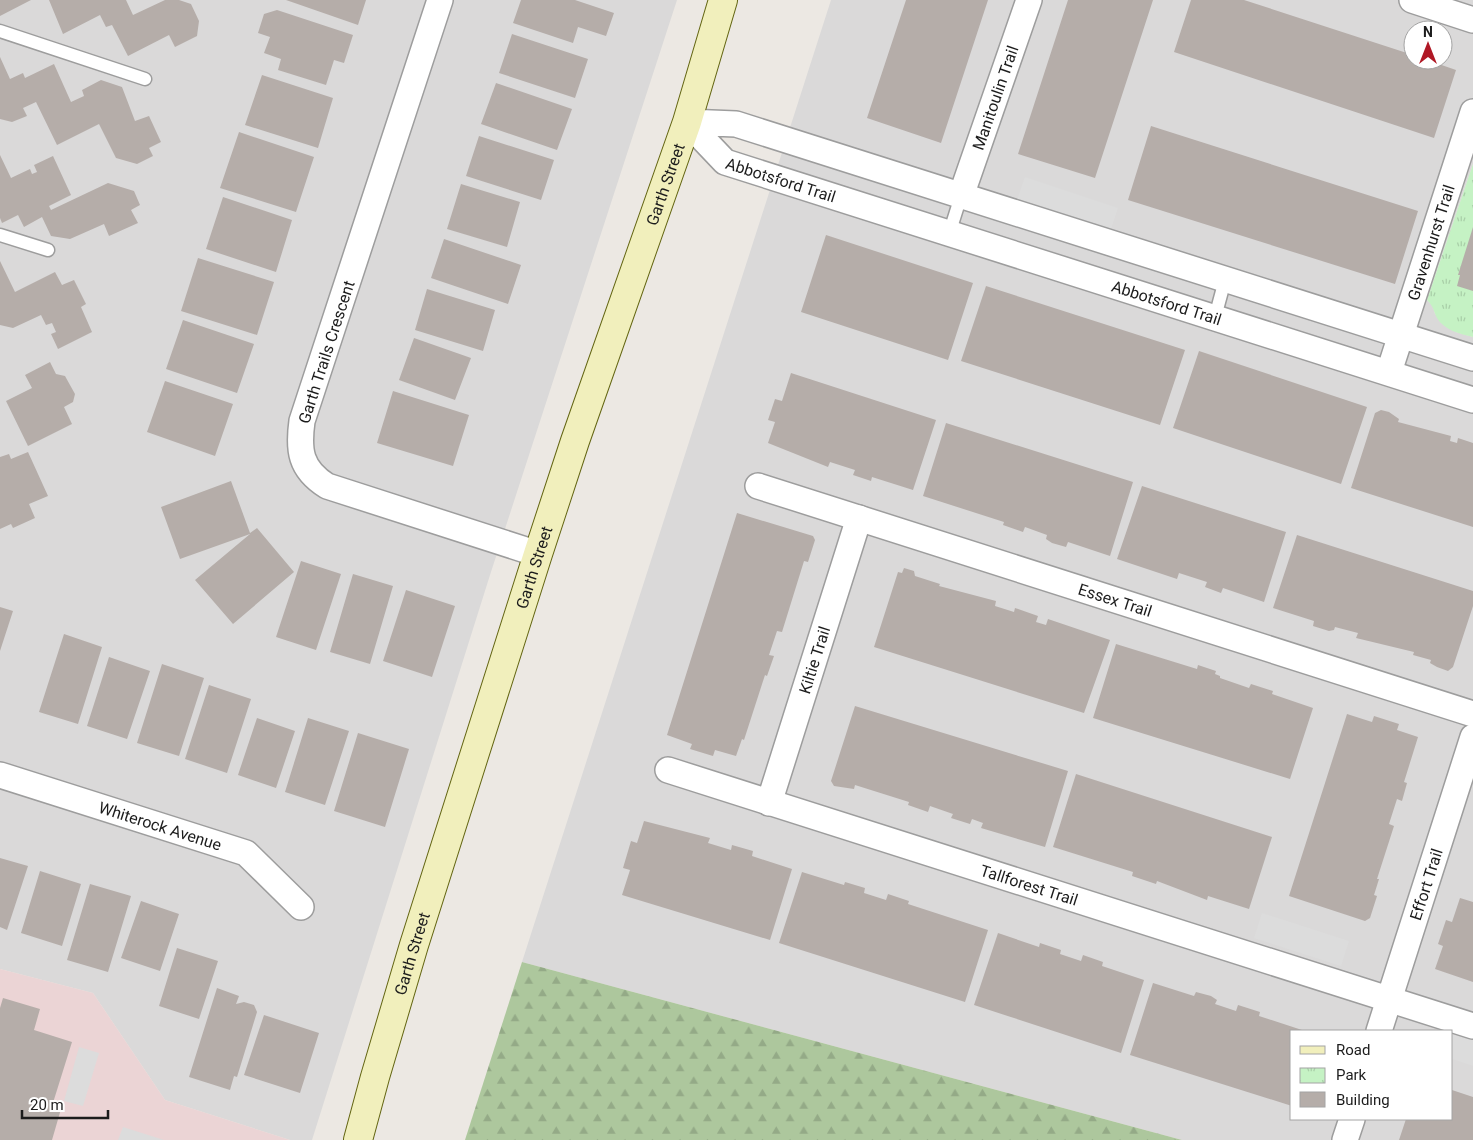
<svg xmlns="http://www.w3.org/2000/svg" width="1473" height="1140" font-family="Roboto,sans-serif">
  <style>
    .residential { fill: #dad9d9; fill-rule: evenodd }
    .commercial { fill: #ebd4d5 }
    .forest { fill: url(#forest-firs) }
    .park { fill: url(#park-tufts) }
    .parking { fill: #dcdcdc }
    .building { fill: #b5ada9 }
    .lines { fill: none; stroke-linecap: round; stroke-linejoin: round }
    .lane-casing { stroke: #9d9d9d; stroke-width: 15 }
    .street-casing { stroke: #9d9d9d; stroke-width: 28 }
    .secondary-casing { stroke: #636512; stroke-width: 30 }
    .lane { stroke: #fff; stroke-width: 12 }
    .street { stroke: #fff; stroke-width: 25 }
    .secondary { stroke: #f1efbc; stroke-width: 28 }
    .labels { text-anchor: middle; stroke-width: 4; stroke-linejoin: round; paint-order: stroke }
    .street-label { font-size: 16px; fill: #1c1c1c; stroke: #fff }
  </style>
  <defs>
    <pattern id="forest-firs" width="22" height="20" patternUnits="userSpaceOnUse" patternTransform="scale(1.25)"><rect width="22" height="20" fill="#adc79d"/><path d="M5 1l3.5 6h-7zM16 11l3.5 6h-7z" fill="#94aa87"/></pattern>
    <pattern id="park-tufts" width="24" height="20" patternUnits="userSpaceOnUse" patternTransform="scale(1.25)"><rect width="24" height="20" fill="#c5f2c4"/><path d="M3 7l-1-3M5 7V3M7 7l1-3M15 17l-1-3M17 17v-4M19 17l1-3" fill="none" stroke="#a9cfa8"/></pattern>
  </defs>
  <rect width="100%" height="100%" fill="#ece8e3"/>
  <!-- residential -->
  <path class="residential" d="M 0,0 L 677,0 L 490,575 L 312,1140 L 290,1140 L 165,1100 L 93,993 L 0,969 Z
    M 831,0 L 1473,0 L 1473,164 L 1427,300 L 1433,306 L 1435,314 L 1456,332 L 1473,337 L 1473,1140 L 1182,1140 L 522,962 ZM 1413,30 L 1443,30 L 1443,60 L 1413,60 ZM 1292,1031 L 1452,1031 L 1452,1119 L 1292,1119 Z"/>
  <!-- commercial -->
  <path class="commercial" d="M 0,969 L 93,993 L 165,1100 L 290,1140 L 0,1140 Z"/>
  <!-- forest -->
  <path class="forest" d="M 522,962 L 1182,1140 L 465,1140 Z"/>
  <!-- park -->
  <path class="park" d="M 1473,164 L 1473,337 C 1460,334 1444,330 1437,318 C 1433,310 1434,307 1427,300 Z"/>
  <!-- parking -->
  <path class="parking" d="M 1025,177 L 1118,208 L 1110,232 L 1017,200 Z
    M 1262,913 L 1349,941 L 1341,966 L 1254,938 Z
    M 1452,1032 L 1473,1039 L 1473,1066 L 1452,1059 Z
    M 79,1047 L 99,1053 L 83,1106 L 64,1101 Z
    M 123,1127 L 164,1140 L 118,1140 Z"/>
  <!-- building -->
  <path class="building" d="M 0,0 L 31,0 L 0,16 Z
    M 49,0 L 126,0 L 133,15 L 165,0 L 179,0 L 191,4 L 199,21 L 197,36 L 175,47 L 169,35 L 128,56 L 112,25 L 106,27 L 100,15 L 63,34 Z
    M 286,0 L 366,0 L 358,25 Z
    M 521,0 L 575,0 L 614,13 L 606,36 L 578,27 L 573,43 L 513,23 Z
    M 906,0 L 988,0 L 941,143 L 867,118 Z
    M 1068,0 L 1153,0 L 1095,178 L 1018,154 Z
    M 1191,0 L 1244,0 L 1413,55 L 1413,60 L 1427,60 L 1456,70 L 1434,138 L 1174,52 Z
    M 277,10 L 353,35 L 344,63 L 334,60 L 326,85 L 278,70 L 281,59 L 264,53 L 270,37 L 258,33 L 264,14 Z
    M 512,34 L 588,59 L 575,98 L 499,73 Z
    M 0,57 L 10,79 L 23,73 L 25,78 L 54,64 L 71,102 L 84,96 L 82,90 L 101,80 L 122,87 L 135,121 L 149,116 L 161,142 L 149,148 L 153,156 L 137,164 L 116,158 L 99,124 L 57,145 L 36,102 L 23,108 L 27,116 L 12,122 L 0,119 Z
    M 262,75 L 333,98 L 318,148 L 245,125 Z
    M 496,83 L 572,109 L 557,150 L 481,124 Z
    M 1151,126 L 1418,211 L 1395,284 L 1128,200 Z
    M 239,132 L 314,157 L 296,212 L 220,188 Z
    M 479,136 L 554,160 L 541,200 L 466,176 Z
    M 0,155 L 11,178 L 30,169 L 32,174 L 37,172 L 34,165 L 53,156 L 71,195 L 49,206 L 51,210 L 108,183 L 134,191 L 140,205 L 131,210 L 138,223 L 109,236 L 104,224 L 70,239 L 51,236 L 42,217 L 24,227 L 18,215 L 2,223 L 0,218 Z
    M 461,184 L 520,202 L 507,247 L 447,229 Z
    M 223,197 L 292,220 L 276,272 L 206,249 Z
    M 1473,227 L 1473,291 L 1457,286 L 1460,275 L 1458,275 Z
    M 826,235 L 973,283 L 948,360 L 801,312 Z
    M 444,239 L 521,265 L 508,304 L 431,278 Z
    M 198,258 L 274,282 L 257,335 L 181,311 Z
    M 0,261 L 15,292 L 55,272 L 62,285 L 74,280 L 86,304 L 81,307 L 92,332 L 58,349 L 51,334 L 56,332 L 52,323 L 46,325 L 41,315 L 13,328 L 0,325 Z
    M 986,286 L 1185,350 L 1160,425 L 961,361 Z
    M 427,289 L 495,310 L 483,351 L 415,330 Z
    M 183,320 L 254,344 L 237,393 L 166,369 Z
    M 414,338 L 471,358 L 455,400 L 399,380 Z
    M 1199,351 L 1367,407 L 1341,484 L 1173,428 Z
    M 50,362 L 56,374 L 65,376 L 75,394 L 73,402 L 64,407 L 72,424 L 28,446 L 6,401 L 32,388 L 25,375 Z
    M 791,373 L 936,420 L 913,490 L 872,477 L 871,481 L 853,475 L 855,470 L 830,462 L 828,467 L 768,443 L 775,422 L 768,420 L 775,399 L 782,401 Z
    M 165,381 L 233,404 L 215,456 L 147,432 Z
    M 393,391 L 469,415 L 453,466 L 377,443 Z
    M 1381,410 L 1389,412 L 1399,419 L 1398,422 L 1451,436 L 1450,441 L 1457,443 L 1458,438 L 1473,443 L 1473,527 L 1351,488 L 1375,413 Z
    M 946,423 L 1133,482 L 1110,556 L 1068,542 L 1066,547 L 1052,543 L 1046,539 L 1047,535 L 1025,527 L 1023,532 L 1003,525 L 1004,522 L 923,496 Z
    M 28,452 L 48,496 L 29,504 L 35,518 L 13,528 L 11,524 L 0,529 L 0,457 L 9,454 L 11,459 Z
    M 231,481 L 250,533 L 257,528 L 294,572 L 233,624 L 195,580 L 250,534 L 180,559 L 161,507 Z
    M 1142,486 L 1286,532 L 1264,602 L 1223,588 L 1221,593 L 1205,587 L 1207,582 L 1179,573 L 1177,579 L 1117,559 Z
    M 737,513 L 813,536 L 815,540 L 808,562 L 804,561 L 782,632 L 777,631 L 769,655 L 774,656 L 767,676 L 765,675 L 744,740 L 742,739 L 736,756 L 715,750 L 713,756 L 690,749 L 692,744 L 667,735 Z
    M 1297,535 L 1473,591 L 1473,606 L 1453,667 L 1448,671 L 1437,667 L 1430,663 L 1431,660 L 1413,655 L 1414,652 L 1356,638 L 1358,633 L 1335,627 L 1334,630 L 1329,631 L 1313,626 L 1314,621 L 1273,608 Z
    M 301,561 L 341,574 L 316,650 L 276,637 Z
    M 904,568 L 914,571 L 915,576 L 940,584 L 939,586 L 996,601 L 995,606 L 1014,612 L 1015,608 L 1038,616 L 1036,622 L 1046,625 L 1048,619 L 1110,640 L 1084,713 L 874,647 L 898,572 L 902,573 Z
    M 353,574 L 393,586 L 370,664 L 330,652 Z
    M 406,590 L 455,606 L 432,677 L 383,661 Z
    M 0,607 L 13,611 L 0,651 Z
    M 64,634 L 102,647 L 78,724 L 39,712 Z
    M 1116,644 L 1197,669 L 1198,665 L 1216,671 L 1215,674 L 1220,676 L 1220,678 L 1249,688 L 1251,684 L 1273,691 L 1272,694 L 1313,708 L 1290,779 L 1093,718 Z
    M 109,657 L 150,671 L 127,739 L 87,726 Z
    M 162,664 L 204,678 L 179,756 L 137,743 Z
    M 209,685 L 251,699 L 227,773 L 185,759 Z
    M 855,706 L 1068,771 L 1045,847 L 981,828 L 983,823 L 972,819 L 970,824 L 951,818 L 953,814 L 930,806 L 928,812 L 908,805 L 909,802 L 855,785 L 854,789 L 834,786 L 831,781 Z
    M 1347,714 L 1372,722 L 1374,716 L 1399,724 L 1397,730 L 1418,737 L 1404,782 L 1407,783 L 1402,801 L 1397,799 L 1389,824 L 1394,826 L 1377,879 L 1379,879 L 1374,895 L 1377,896 L 1370,918 L 1365,921 L 1289,896 Z
    M 257,718 L 295,731 L 276,788 L 238,775 Z
    M 308,718 L 349,731 L 325,805 L 285,792 Z
    M 358,733 L 409,749 L 385,827 L 334,811 Z
    M 1076,774 L 1272,837 L 1249,909 L 1208,896 L 1207,900 L 1157,881 L 1156,884 L 1132,876 L 1133,872 L 1053,847 Z
    M 644,821 L 710,838 L 708,843 L 731,850 L 732,845 L 753,851 L 752,856 L 792,869 L 770,940 L 622,895 L 630,870 L 623,868 L 631,841 L 637,843 Z
    M 0,858 L 28,866 L 7,930 L 0,927 Z
    M 40,871 L 81,884 L 62,946 L 21,933 Z
    M 802,872 L 844,885 L 845,882 L 865,888 L 864,893 L 886,900 L 888,894 L 909,901 L 908,904 L 988,930 L 965,1002 L 779,943 Z
    M 90,884 L 131,896 L 108,972 L 67,960 Z
    M 1460,898 L 1473,902 L 1473,982 L 1435,969 L 1443,946 L 1438,944 L 1446,920 L 1452,922 Z
    M 141,901 L 179,914 L 160,971 L 121,958 Z
    M 998,933 L 1039,947 L 1040,943 L 1061,950 L 1060,954 L 1081,961 L 1083,955 L 1103,962 L 1102,966 L 1144,980 L 1121,1053 L 974,1005 Z
    M 177,948 L 218,961 L 199,1019 L 159,1006 Z
    M 1153,983 L 1194,996 L 1196,992 L 1211,996 L 1217,1000 L 1215,1004 L 1236,1011 L 1238,1005 L 1260,1012 L 1259,1016 L 1305,1031 L 1292,1031 L 1292,1106 L 1130,1055 Z
    M 217,988 L 239,996 L 236,1004 L 244,1002 L 254,1005 L 257,1012 L 237,1077 L 234,1076 L 230,1090 L 189,1077 Z
    M 3,998 L 40,1009 L 34,1030 L 72,1042 L 52,1106 L 61,1109 L 52,1140 L 0,1140 L 0,1008 Z
    M 264,1015 L 319,1033 L 300,1093 L 244,1075 Z
    M 1452,1090 L 1473,1097 L 1473,1140 L 1399,1140 L 1406,1119 L 1452,1119 Z"/>
  <g class="lines">
    <defs>
      <path id="lane" d="M 0,31 L 145,79
        M 949,234 L 961,196
        M 0,235 L 48,250
        M 1215,317 L 1225,280"/>
      <g id="street">
        <path d="M 440,0 L 302,421 C 298,450 300,469 327,486 L 538,554"/>
        <path d="M 1412,0 L 1473,20"/>
        <path id="s1" d="M 961,196 L 1029,0"/>
        <path id="s2" d="M 1473,358 L 736,124 L 687,122 L 725,162 L 1473,400"/>
        <path id="s3" d="M 1389,372 L 1473,112"/>
        <path id="s4" d="M 758,486 L 1473,714"/>
        <path id="s5" d="M 668,770 L 1473,1026"/>
        <path id="s6" d="M 0,775 L 246,853 L 301,907"/>
        <path id="s7" d="M 769,803 L 859,518"/>
        <path id="s8" d="M 1379,1031 L 1473,737"/>
        <path d="M 1345,1140 L 1352,1119"/>
      </g>
      <g id="secondary">
        <path id="s9" d="M 358,1140 L 375,1077 L 414,945 L 538,554 L 575,441 L 687,122 L 723,0"/>
      </g>
    </defs>
    <!-- lane casing -->
    <use href="#lane" class="lane-casing"/>
    <!-- street casing -->
    <use href="#street" class="street-casing"/>
    <!-- secondary casing -->
    <use href="#secondary" class="secondary-casing"/>
    <!-- lane -->
    <use href="#lane" class="lane"/>
    <!-- street -->
    <use href="#street" class="street"/>
    <!-- secondary -->
    <use href="#secondary" class="secondary"/>
  </g>
  <g class="labels">
    <!-- street labels -->
    <g class="street-label">
      <text dy="6" stroke="none"><textPath href="#s1" startOffset="104">Manitoulin Trail</textPath></text>
      <text dy="6" stroke="none"><textPath href="#s2" startOffset="936">Abbotsford Trail</textPath></text>
      <text dy="6" stroke="none"><textPath href="#s9" startOffset="1004">Garth Street</textPath></text>
      <text dy="6" stroke="none"><textPath href="#s3" startOffset="136">Gravenhurst Trail</textPath></text>
      <text dy="6" stroke="none"><textPath href="#s2" startOffset="1341">Abbotsford Trail</textPath></text>
      <text transform="translate(326 352) rotate(-72)" y="6">Garth Trails Crescent</text>
      <text dy="6" stroke="none"><textPath href="#s9" startOffset="599">Garth Street</textPath></text>
      <text dy="6" stroke="none"><textPath href="#s4" startOffset="375">Essex Trail</textPath></text>
      <text dy="6" stroke="none"><textPath href="#s7" startOffset="150">Kiltie Trail</textPath></text>
      <text dy="6" stroke="none"><textPath href="#s6" startOffset="168">Whiterock Avenue</textPath></text>
      <text dy="6" stroke="none"><textPath href="#s8" startOffset="154">Effort Trail</textPath></text>
      <text dy="6" stroke="none"><textPath href="#s5" startOffset="379">Tallforest Trail</textPath></text>
      <text dy="6" stroke="none"><textPath href="#s9" startOffset="194">Garth Street</textPath></text>
    </g>
  </g>
  <!-- legend -->
  <rect x="1290" y="1030" width="162" height="90" fill="#ffffff" stroke="#a4a4a4"/>
  <rect x="1300" y="1046" width="25" height="8" fill="#f1efbc" stroke="#a4a4a4"/>
  <text x="1336" y="1055" font-size="15" fill="#1c1c1c">Road</text>
  <rect x="1300" y="1068" width="25" height="15" fill="url(#park-tufts)" stroke="#a4a4a4"/>
  <text x="1336" y="1080" font-size="15" fill="#1c1c1c">Park</text>
  <rect x="1300" y="1092" width="25" height="15" fill="#b5ada9" stroke="#a4a4a4"/>
  <text x="1336" y="1105" font-size="15" fill="#1c1c1c">Building</text>
  <!-- north arrow -->
  <g transform="translate(1428 45)"><circle r="24" fill="#ffffff" stroke="#a4a4a4"/>
  <path d="M0-4L9 19L0 12L-9 19Z" fill="#b01825"/>
  <text y="-8" font-size="14" font-weight="bold" text-anchor="middle" fill="#1c1c1c">N</text>
  </g>
  <!-- scale -->
  <path d="M22 1110v8h86v-8" fill="none" stroke="#1c1c1c" stroke-width="2.5"/>
  <text x="30" y="1110" font-size="15" fill="#1c1c1c" stroke="#ffffff" stroke-width="4" paint-order="stroke">20 m</text>
</svg>
